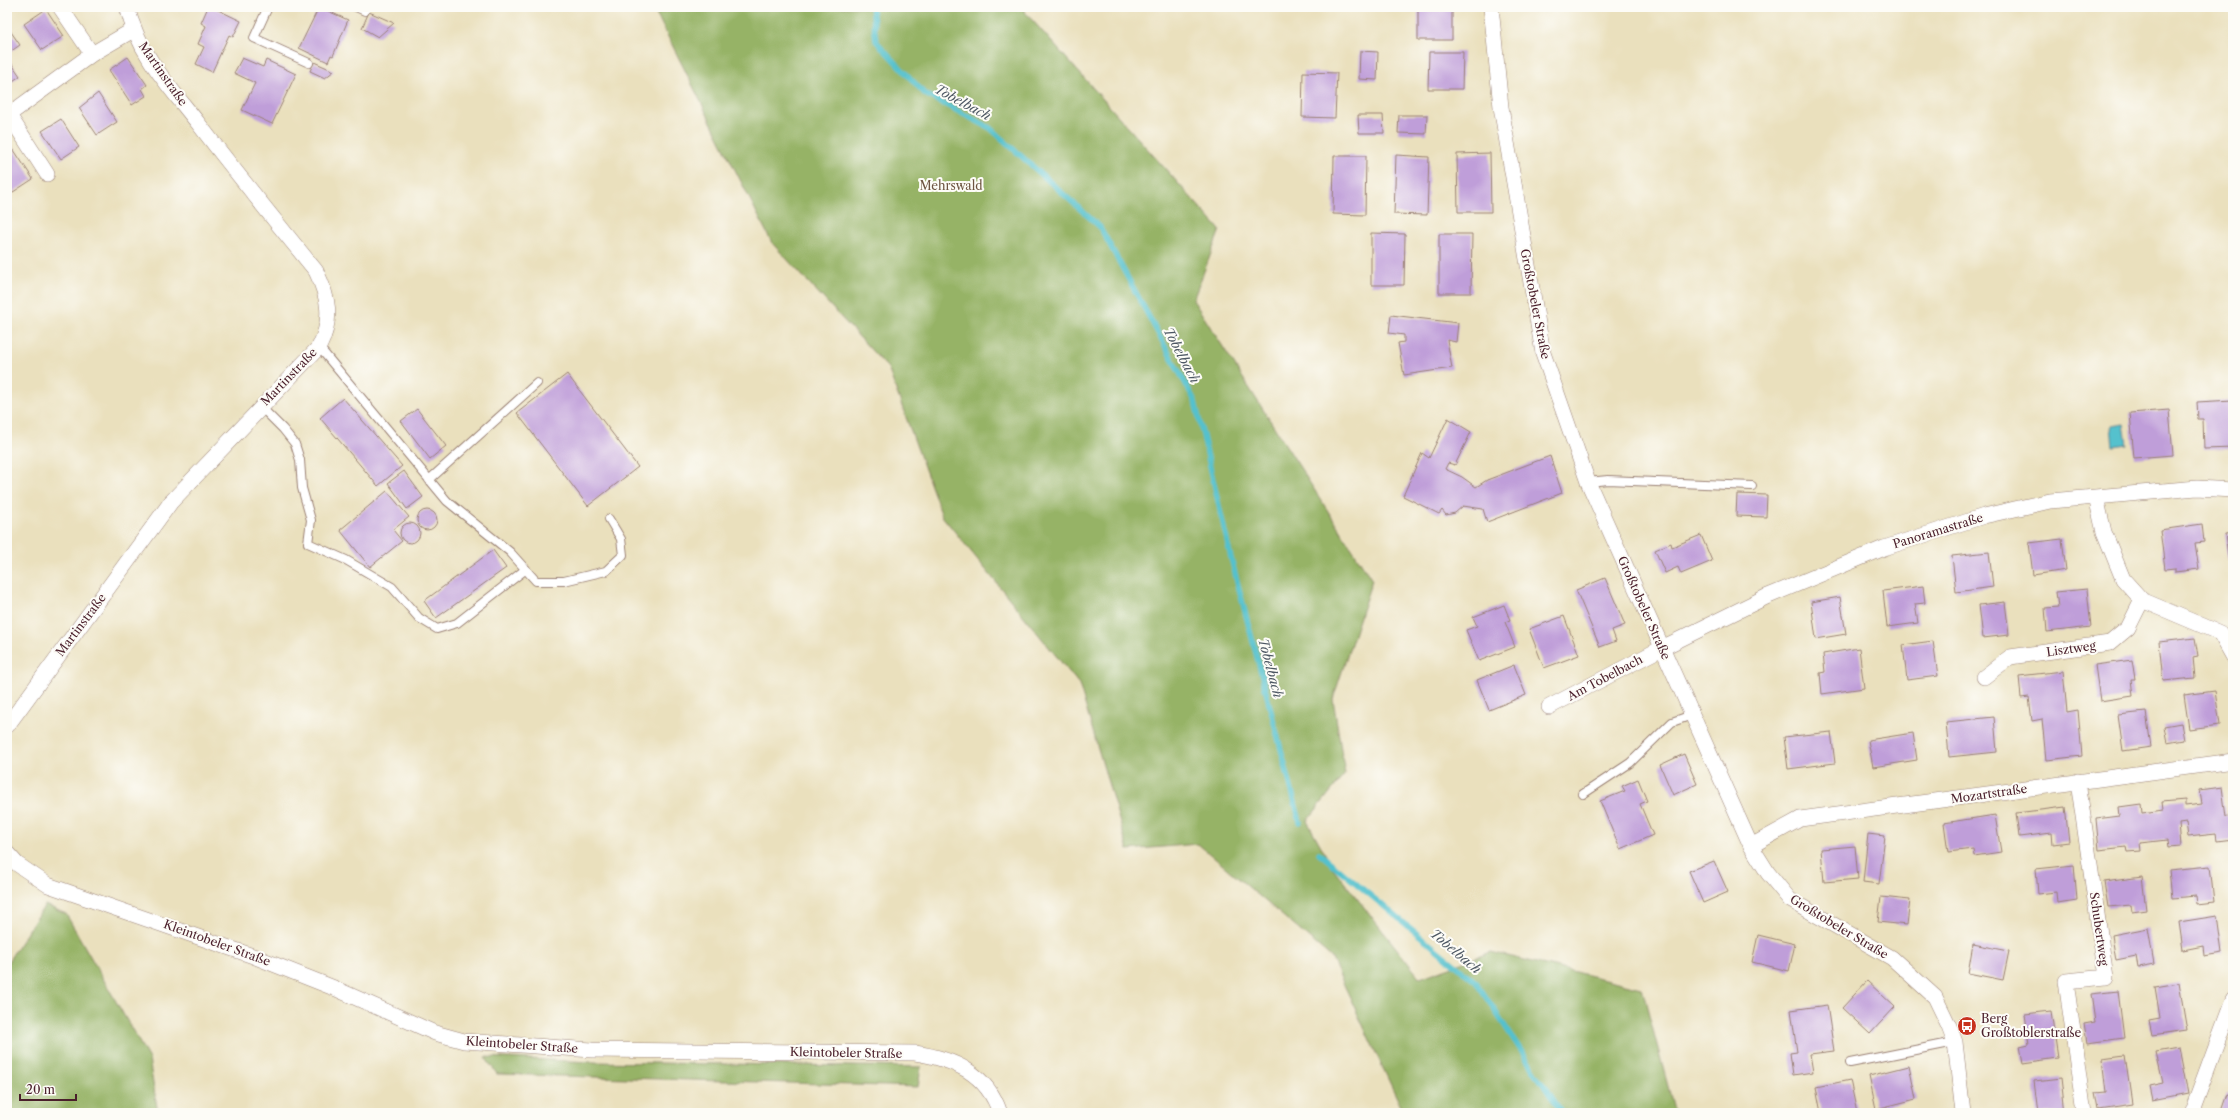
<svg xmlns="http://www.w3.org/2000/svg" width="2240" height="1120" font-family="'Libre Caslon Text',serif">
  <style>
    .forest { fill: #96b366; stroke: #706948 }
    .water { fill: #54c1cd; stroke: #4f707c }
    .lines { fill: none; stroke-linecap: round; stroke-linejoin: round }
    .stream { stroke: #54c1cd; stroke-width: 5.5 }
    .building { fill: #bf9ed9 }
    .service-casing { stroke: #9a8074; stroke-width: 10 }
    .minor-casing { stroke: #9a8074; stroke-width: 16 }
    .service { stroke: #fff; stroke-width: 8 }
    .minor { stroke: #fff; stroke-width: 15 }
    .labels { text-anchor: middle; stroke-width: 4; stroke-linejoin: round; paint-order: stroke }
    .street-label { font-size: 12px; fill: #4a1f2b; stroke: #fdfcf7 }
    .park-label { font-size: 12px; fill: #6d5441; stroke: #fdfcf7 }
    .poi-label { font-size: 12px; fill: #4a1f2b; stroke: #fdfcf7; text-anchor: start }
    .water-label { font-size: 13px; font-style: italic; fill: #4e5864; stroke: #fdfcf7 }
  </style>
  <rect width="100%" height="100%" fill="#fdfcf7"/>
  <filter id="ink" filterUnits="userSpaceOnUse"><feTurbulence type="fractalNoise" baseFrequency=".025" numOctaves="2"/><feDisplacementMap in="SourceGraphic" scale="8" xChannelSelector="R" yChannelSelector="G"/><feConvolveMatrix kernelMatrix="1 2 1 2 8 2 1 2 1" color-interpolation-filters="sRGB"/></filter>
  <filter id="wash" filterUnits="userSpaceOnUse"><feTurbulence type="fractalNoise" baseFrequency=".012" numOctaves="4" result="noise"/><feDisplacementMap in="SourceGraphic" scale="16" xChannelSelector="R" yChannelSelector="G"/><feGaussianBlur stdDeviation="0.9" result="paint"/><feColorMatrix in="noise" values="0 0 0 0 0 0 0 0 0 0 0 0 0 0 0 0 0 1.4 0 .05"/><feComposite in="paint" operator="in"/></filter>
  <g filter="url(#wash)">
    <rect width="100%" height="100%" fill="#eae0bd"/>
    <!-- forest -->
    <path class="forest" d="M 653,7 L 1025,7 L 1025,12 L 1220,230 L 1193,300 L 1372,580 L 1333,699 L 1345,774 L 1307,821 L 1333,868 L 1420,978 L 1491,952 L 1642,988 L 1675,1113 L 1404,1113 L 1331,957 L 1198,844 L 1128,850 L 1079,684 L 942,516 L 888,368 L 772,243 Z
      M 45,905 L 66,914 L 149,1059 L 158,1113 L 7,1113 L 7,963 Z
      M 485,1057 L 591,1062 L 921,1067 L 918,1087 L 497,1074 Z"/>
    <!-- water -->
    <path class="water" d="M 2124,424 L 2127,444 L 2113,446 L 2111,426 Z"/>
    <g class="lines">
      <!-- stream -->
      <path class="stream" d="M 872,7 L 876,41 L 925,94 L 990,128 L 1100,227 L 1195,401 L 1231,558 L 1300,822
        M 1319,853 L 1476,982 L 1562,1113"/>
    </g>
    <g id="blocks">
      <!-- building -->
      <path class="building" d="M 208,7 L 212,7 L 241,21 L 233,37 L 229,35 L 212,72 L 196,64 L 204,47 L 198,44 L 206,26 L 201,23 Z
        M 248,7 L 257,7 L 256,10 Z
        M 319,7 L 348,20 L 333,56 L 331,55 L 328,62 L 299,48 Z
        M 1418,7 L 1452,7 L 1452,40 L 1418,40 Z
        M 46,9 L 64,36 L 42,50 L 24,24 Z
        M 369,12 L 394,23 L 378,37 L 362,28 Z
        M 9,29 L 20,45 L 7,54 L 7,30 Z
        M 1360,51 L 1378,52 L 1377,80 L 1359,79 Z
        M 1429,52 L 1463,52 L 1462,89 L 1428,89 Z
        M 7,57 L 20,76 L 7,85 Z
        M 128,57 L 147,85 L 142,89 L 146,96 L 132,105 L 109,70 Z
        M 242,58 L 263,67 L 266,60 L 296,74 L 272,124 L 242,110 L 255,83 L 234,73 Z
        M 314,62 L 334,71 L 325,78 L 310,71 Z
        M 1303,72 L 1337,73 L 1335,118 L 1302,117 Z
        M 98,93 L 117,122 L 97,135 L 79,108 Z
        M 1358,115 L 1383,115 L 1384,133 L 1359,133 Z
        M 1399,115 L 1427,115 L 1426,134 L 1398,133 Z
        M 61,119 L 79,147 L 61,159 L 42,131 Z
        M 8,141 L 33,179 L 7,196 L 7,142 Z
        M 1490,153 L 1491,212 L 1458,212 L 1457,154 Z
        M 1396,155 L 1429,157 L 1427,215 L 1394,214 Z
        M 1334,156 L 1366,156 L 1365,215 L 1333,214 Z
        M 1371,233 L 1405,234 L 1404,285 L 1371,285 Z
        M 1439,234 L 1472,234 L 1471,293 L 1439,293 Z
        M 1391,315 L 1458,323 L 1456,342 L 1447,340 L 1452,368 L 1404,375 L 1398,343 L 1404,342 L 1404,335 L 1389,333 Z
        M 567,374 L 638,467 L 588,506 L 517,413 Z
        M 343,398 L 402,466 L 378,486 L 320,418 Z
        M 2233,400 L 2233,448 L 2204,449 L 2203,419 L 2198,419 L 2197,402 Z
        M 417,409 L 446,446 L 430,459 L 401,421 Z
        M 2169,410 L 2173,455 L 2134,458 L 2130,413 Z
        M 1448,418 L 1471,432 L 1455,465 L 1448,463 L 1445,469 L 1462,477 L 1476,487 L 1487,480 L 1550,456 L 1562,493 L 1487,522 L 1483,509 L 1463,506 L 1455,513 L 1446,515 L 1442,510 L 1439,514 L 1403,496 L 1422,453 L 1429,458 Z
        M 404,471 L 423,497 L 407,509 L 388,483 Z
        M 387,491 L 409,517 L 393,530 L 402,541 L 370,567 L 340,530 Z
        M 1737,494 L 1767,495 L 1766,517 L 1736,516 Z
        M417 520a10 10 0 1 1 20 0a10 10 0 1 1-20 0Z
        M400 533a10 10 0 1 1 20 0a10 10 0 1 1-20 0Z
        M 2202,524 L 2204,542 L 2195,543 L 2199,569 L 2175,572 L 2175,568 L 2165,569 L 2160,530 Z
        M 2233,533 L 2233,576 L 2231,576 L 2225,534 Z
        M 1701,535 L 1712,561 L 1681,574 L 1678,567 L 1665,573 L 1655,550 L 1671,543 L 1672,547 Z
        M 2062,539 L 2066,570 L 2033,575 L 2029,543 Z
        M 493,550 L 506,568 L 436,618 L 424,601 Z
        M 1989,552 L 1993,587 L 1956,592 L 1952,556 Z
        M 1605,578 L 1625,625 L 1612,630 L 1616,641 L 1600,647 L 1576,590 Z
        M 1923,586 L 1925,603 L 1915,604 L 1918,623 L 1887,627 L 1883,591 Z
        M 2087,589 L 2091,627 L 2047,632 L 2045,608 L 2058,607 L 2056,592 Z
        M 1840,597 L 1846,634 L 1816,639 L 1811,602 Z
        M 2005,602 L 2009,635 L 1983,638 L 1979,605 Z
        M 1504,605 L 1510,620 L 1505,622 L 1515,647 L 1479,661 L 1466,630 L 1477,626 L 1473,617 Z
        M 1564,616 L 1579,655 L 1544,668 L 1529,629 Z
        M 2195,638 L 2198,656 L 2193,657 L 2195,678 L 2163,681 L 2159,642 Z
        M 1933,641 L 1938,676 L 1907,680 L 1903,645 Z
        M 1859,648 L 1864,688 L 1822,694 L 1820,673 L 1825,672 L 1823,654 Z
        M 2132,660 L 2135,679 L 2131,679 L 2133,696 L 2100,701 L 2095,665 Z
        M 1514,665 L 1526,695 L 1489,710 L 1477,680 Z
        M 2063,671 L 2067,712 L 2078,710 L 2082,756 L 2046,760 L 2042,719 L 2032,721 L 2029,697 L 2021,698 L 2019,676 Z
        M 2215,691 L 2220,725 L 2189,729 L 2184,695 Z
        M 2146,712 L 2151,747 L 2123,751 L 2118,715 Z
        M 1994,717 L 1997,752 L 1949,757 L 1946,722 Z
        M 2181,723 L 2184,740 L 2167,743 L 2164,726 Z
        M 1831,732 L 1835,763 L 1788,769 L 1784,737 Z
        M 1913,733 L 1917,760 L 1873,767 L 1868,740 Z
        M 1684,754 L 1697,784 L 1673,795 L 1660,765 Z
        M 1638,779 L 1647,801 L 1640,804 L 1653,835 L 1620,849 L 1600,801 L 1625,791 L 1622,786 Z
        M 2222,787 L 2226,817 L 2231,816 L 2233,839 L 2217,841 L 2216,834 L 2188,837 L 2186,822 L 2179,823 L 2181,846 L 2168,847 L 2167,840 L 2140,843 L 2141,851 L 2127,852 L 2126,847 L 2099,850 L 2096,819 L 2120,816 L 2119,807 L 2141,804 L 2142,813 L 2163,810 L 2162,802 L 2185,800 L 2185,806 L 2202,804 L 2200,790 Z
        M 2065,807 L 2069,842 L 2053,844 L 2052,833 L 2019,837 L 2016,813 Z
        M 1995,815 L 2001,852 L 1974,856 L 1973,849 L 1948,852 L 1944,823 Z
        M 1868,834 L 1885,836 L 1879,884 L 1863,882 Z
        M 1855,846 L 1858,879 L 1824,882 L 1821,849 Z
        M 1714,861 L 1728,892 L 1703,903 L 1689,871 Z
        M 2074,865 L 2077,900 L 2057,903 L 2056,892 L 2038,894 L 2036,869 Z
        M 2210,866 L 2214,902 L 2197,904 L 2196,896 L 2172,898 L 2169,870 Z
        M 2142,877 L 2146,910 L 2132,912 L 2131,905 L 2108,907 L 2104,882 Z
        M 1881,897 L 1910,900 L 1907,925 L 1878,922 Z
        M 2217,916 L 2222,953 L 2204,956 L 2203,946 L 2183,950 L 2179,922 Z
        M 2148,928 L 2154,964 L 2138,967 L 2136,956 L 2116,960 L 2112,935 Z
        M 1758,935 L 1795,944 L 1789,971 L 1752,962 Z
        M 1973,944 L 2009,951 L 2003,980 L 1968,973 Z
        M 1867,981 L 1895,1007 L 1870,1034 L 1842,1008 Z
        M 2179,983 L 2187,1030 L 2152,1035 L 2149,1020 L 2160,1018 L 2155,987 Z
        M 2118,991 L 2124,1038 L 2087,1043 L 2084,1024 L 2095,1022 L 2091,994 Z
        M 1827,1005 L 1834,1051 L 1810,1054 L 1813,1072 L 1793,1075 L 1790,1053 L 1797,1052 L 1791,1010 Z
        M 2051,1011 L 2058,1058 L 2023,1063 L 2020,1046 L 2029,1044 L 2025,1014 Z
        M 2179,1048 L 2188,1093 L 2152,1100 L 2149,1086 L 2163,1083 L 2156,1052 Z
        M 2125,1056 L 2132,1104 L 2098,1109 L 2095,1092 L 2106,1091 L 2102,1059 Z
        M 1909,1066 L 1916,1099 L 1876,1109 L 1869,1076 Z
        M 2061,1078 L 2065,1113 L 2038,1113 L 2034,1081 Z
        M 1850,1080 L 1857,1113 L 1821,1113 L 1816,1087 Z
        M 2226,1093 L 2233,1095 L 2233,1113 L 2219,1113 Z"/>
    </g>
  </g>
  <g filter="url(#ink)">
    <use href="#blocks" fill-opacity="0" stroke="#9a8074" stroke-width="1"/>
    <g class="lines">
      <defs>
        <path id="service" d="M 268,7 L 254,38 L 309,63
          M 356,7 L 365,11
          M 319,347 L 447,501 L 510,552 L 536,581 L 564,581 L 606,571 L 623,555 L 621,539 L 609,519
          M 260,406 L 283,429 L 295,444 L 300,460 L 302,488 L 311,520 L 308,543 L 346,560 L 392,587 L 419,618 L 437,629 L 457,623 L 526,569
          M 429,480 L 537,383
          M 1588,482 L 1608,480 L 1752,486
          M 1583,794 L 1630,763 L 1672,722 L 1692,715
          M 1850,1063 L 1955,1042"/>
        <path id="minor" d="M 60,7 L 92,54
          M 1491,7 L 1501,107 L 1543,353 L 1588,482 L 1751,846 L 1768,873 L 1790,900 L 1892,958 L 1935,997 L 1949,1026 L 1955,1042 L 1963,1113
          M 9,115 L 47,174
          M 7,116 L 92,54 L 133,30
          M 2096,497 L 2104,532 L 2123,579 L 2142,600 L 2220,633 L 2233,656
          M 1984,677 L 2010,657 L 2110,643 L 2128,628 L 2142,600
          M 1549,707 L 1662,648 L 1766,597 L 1884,548 L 1984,516 L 2050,501 L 2197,488 L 2233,490
          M 7,726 L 171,502 L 319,347 C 333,319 329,298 316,271 C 276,222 236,173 198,123 C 169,86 139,54 127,7
          M 2078,781 L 2106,977 L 2066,981 L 2084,1113
          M 1751,846 L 1800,819 L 2233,761
          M 7,853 L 17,864 L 48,885 L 253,956 L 334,988 L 435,1033 L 464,1041 L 592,1050 L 915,1053 C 954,1059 987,1073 1000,1113
          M 2191,1113 L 2233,1000"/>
      </defs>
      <!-- service casing -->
      <use href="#service" class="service-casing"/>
      <!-- minor casing -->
      <use href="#minor" class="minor-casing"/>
      <!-- service -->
      <use href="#service" class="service"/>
      <!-- minor -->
      <use href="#minor" class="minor"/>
    </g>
  </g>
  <!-- icons -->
  <defs>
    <symbol id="bus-disc" viewBox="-11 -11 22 22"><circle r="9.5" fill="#c8321e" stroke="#fdfcf7"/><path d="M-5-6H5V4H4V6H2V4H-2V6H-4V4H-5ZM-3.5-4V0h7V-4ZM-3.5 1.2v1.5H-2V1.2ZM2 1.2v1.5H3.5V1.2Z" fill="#fff"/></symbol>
  </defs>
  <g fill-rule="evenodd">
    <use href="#bus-disc" x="1956" y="1015" width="22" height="22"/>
  </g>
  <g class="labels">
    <!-- street labels -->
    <g class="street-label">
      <text transform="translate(163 74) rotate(55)" y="4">Martinstraße</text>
      <text transform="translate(1535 304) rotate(79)" y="4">Großtobeler Straße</text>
      <text transform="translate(289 377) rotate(-46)" y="4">Martinstraße</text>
      <text transform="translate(1938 531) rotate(-17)" y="4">Panoramastraße</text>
      <text transform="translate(1644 608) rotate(66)" y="4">Großtobeler Straße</text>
      <text transform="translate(81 625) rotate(-53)" y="4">Martinstraße</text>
      <text transform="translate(2071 649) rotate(-8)" y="4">Lisztweg</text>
      <text transform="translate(1605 678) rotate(-28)" y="4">Am Tobelbach</text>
      <text transform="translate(1989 794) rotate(-8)" y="4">Mozartstraße</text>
      <text transform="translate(1839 927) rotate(31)" y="4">Großtobeler Straße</text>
      <text transform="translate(2099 929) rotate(82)" y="4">Schubertweg</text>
      <text transform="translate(217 943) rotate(20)" y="4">Kleintobeler Straße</text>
      <text transform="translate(522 1045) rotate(4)" y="4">Kleintobeler Straße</text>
      <text transform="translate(846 1053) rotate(1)" y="4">Kleintobeler Straße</text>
    </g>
    <!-- park labels -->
    <g class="park-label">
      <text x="951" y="190">Mehrswald</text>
    </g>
    <!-- poi labels -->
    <g class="poi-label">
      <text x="1981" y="1023">Berg<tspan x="1981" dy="14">Großtoblerstraße</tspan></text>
    </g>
    <!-- water labels -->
    <g class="water-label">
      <text transform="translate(963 102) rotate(28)" y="5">Tobelbach</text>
      <text transform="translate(1182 355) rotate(62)" y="5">Tobelbach</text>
      <text transform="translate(1271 668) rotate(75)" y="5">Tobelbach</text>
      <text transform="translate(1456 951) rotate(40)" y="5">Tobelbach</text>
    </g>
  </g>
  <!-- margin -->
  <rect width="2240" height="1120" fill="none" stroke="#fdfcf7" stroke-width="24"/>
  <!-- scale -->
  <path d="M20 1094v6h56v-6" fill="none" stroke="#4a1f2b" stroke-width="2"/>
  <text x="26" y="1094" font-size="12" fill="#4a1f2b" stroke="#fdfcf7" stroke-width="3" paint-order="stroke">20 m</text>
</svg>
